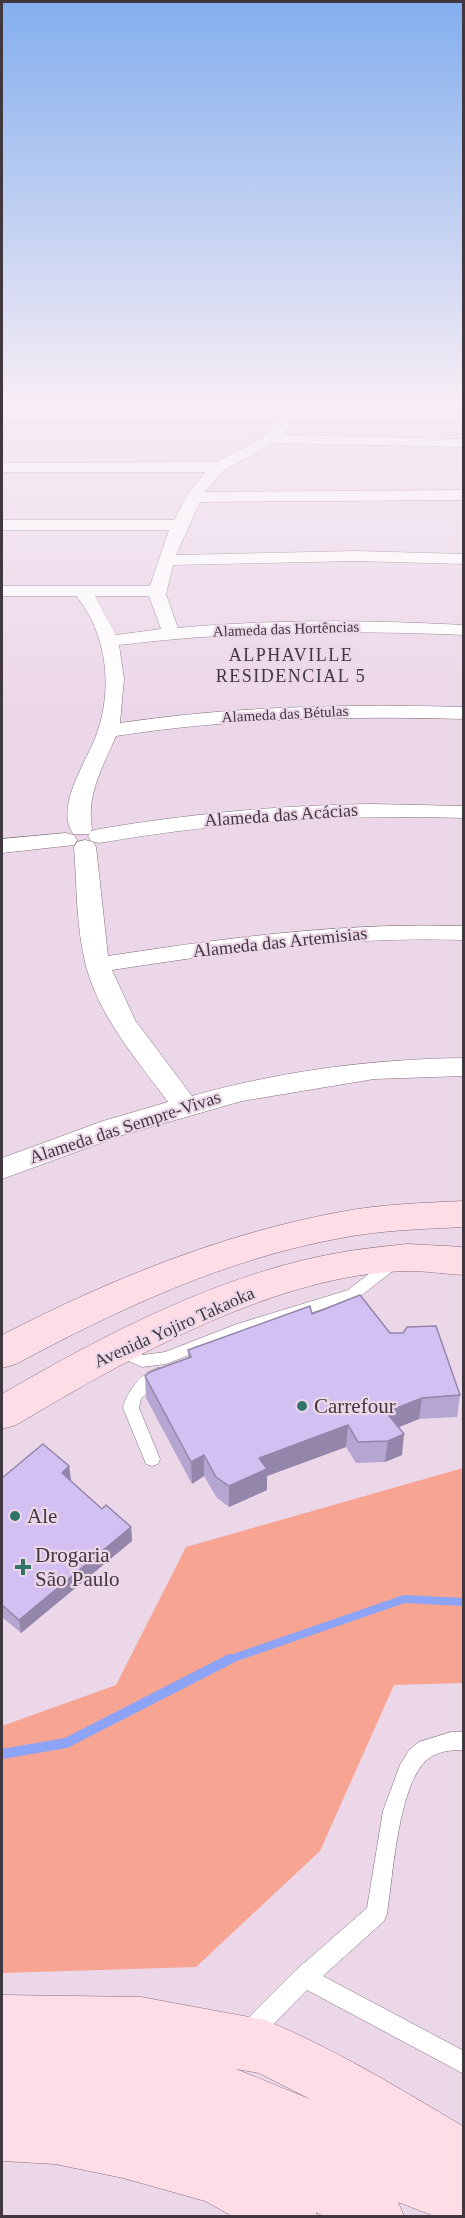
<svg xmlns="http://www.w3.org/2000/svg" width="465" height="2218" font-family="'Times New Roman',serif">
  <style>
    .green { fill: #f7a592 }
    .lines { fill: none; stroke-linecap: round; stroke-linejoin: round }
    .stream-far1 { stroke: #8da4f6; stroke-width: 8 }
    .stream { stroke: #8da4f6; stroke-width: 10 }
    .lane-casing { stroke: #816f7e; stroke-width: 1 }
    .street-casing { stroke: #816f7e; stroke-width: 1 }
    .secondary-casing { stroke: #816f7e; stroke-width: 1 }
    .lane { fill: #fff; fill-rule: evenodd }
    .street { fill: #fff; fill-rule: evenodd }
    .secondary { fill: #fedde6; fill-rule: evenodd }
    .wall { fill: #b5a5d1 }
    .shaded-wall { fill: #9486aa }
    .building { fill: #d3c0f3; stroke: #9486aa; stroke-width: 1.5 }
    .poi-dot { fill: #307568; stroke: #ecd7e8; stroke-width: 2 }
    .labels { text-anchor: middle; stroke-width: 4.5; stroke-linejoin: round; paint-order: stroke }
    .far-street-label { font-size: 15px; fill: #41383f; stroke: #ecd7e8 }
    .far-quarter-label { font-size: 18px; letter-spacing: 1.5px; fill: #41383f; stroke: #ecd7e8 }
    .street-label { font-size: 18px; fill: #41383f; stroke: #ecd7e8 }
    .near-poi-label { font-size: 21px; fill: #41383f; stroke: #ecd7e8; text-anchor: start }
  </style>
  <rect width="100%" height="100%" fill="#ecd7e8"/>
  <!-- green -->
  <path class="green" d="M 463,1468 L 463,1683 L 394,1685 L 320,1851 L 196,1967 L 2,1973 L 2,1726 L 116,1685 L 186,1547 Z"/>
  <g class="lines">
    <!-- stream-far1 -->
    <path class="stream-far1" d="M 228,1660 L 404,1599 L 464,1602"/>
    <!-- stream -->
    <path class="stream" d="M 2,1754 L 66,1743 L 230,1659"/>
    <defs>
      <path id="lane" d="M 393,1257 L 398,1259 L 400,1263 L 398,1267 L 358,1298 L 246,1333 L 166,1364 L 142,1367 L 113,1354 L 111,1350 L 113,1346 L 119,1344 L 143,1355 L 165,1352 L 237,1324 L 348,1290 L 388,1259 Z
        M 158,1368 L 164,1369 L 166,1374 L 141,1399 L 139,1408 L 160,1459 L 158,1464 L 152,1466 L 146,1464 L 123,1408 C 127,1391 141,1373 158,1368 Z
        M 451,1732 L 464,1732 L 464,1750 C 451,1750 438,1751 428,1759 C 398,1783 393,1876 387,1914 L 384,1921 L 323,1976 L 464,2051 L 464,2074 L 307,1990 L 258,2040 L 250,2043 L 242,2040 L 239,2032 L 242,2024 L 297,1969 L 367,1908 L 383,1811 L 400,1765 L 409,1750 L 419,1742 Z"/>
      <path id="street" d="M 2,411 L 464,411 L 464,419 L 293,419 L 283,435 L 464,439 L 464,447 L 274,443 L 224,470 L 205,492 L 464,490 L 464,500 L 200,502 L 176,555 L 356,551 L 464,554 L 464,564 L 356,561 L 173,565 L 166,594 L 178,628 C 273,619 368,620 464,625 L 464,635 C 348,630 234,631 119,645 L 124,679 L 120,723 C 234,706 348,704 464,707 L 464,719 C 347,716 232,718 116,736 C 103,767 86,794 92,829 L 89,834 L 73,834 C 54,806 88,760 97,733 C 113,688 107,633 76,596 L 2,596 L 2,586 L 150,586 L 169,530 L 2,530 L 2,520 L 174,520 L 186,497 L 205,472 L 2,472 L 2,463 L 216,462 L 262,438 L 279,419 L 2,419 ZM 95,596 L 149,596 L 161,629 L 116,635 Z
        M 371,804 L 464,806 L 464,818 C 340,814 220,822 99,843 L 91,841 L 88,836 L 91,831 L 99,829 C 189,814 279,805 371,804 Z
        M 66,833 L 74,835 L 77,840 L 74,845 L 2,853 L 2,839 Z
        M 85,840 L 93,842 L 96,847 L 108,956 C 226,938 343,922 464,926 L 464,940 C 345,936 229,952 112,970 L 135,1020 L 192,1096 C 281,1071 372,1059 464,1058 L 464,1076 L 374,1079 L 242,1101 L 123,1135 L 2,1179 L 2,1158 L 103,1121 L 168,1102 C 137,1060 100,1018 86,966 C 76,927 77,886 74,847 L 77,842 Z"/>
      <path id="secondary" d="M 464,1201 L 464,1227 C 423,1229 382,1230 341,1238 C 225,1259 119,1309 16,1364 L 2,1368 L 2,1335 C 109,1280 221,1234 340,1212 C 381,1204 422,1203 464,1201 Z
        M 408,1244 L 464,1247 L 464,1275 C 445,1274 427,1271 409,1271 C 277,1273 127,1359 16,1425 L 2,1429 L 2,1394 C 107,1333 228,1270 349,1251 C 368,1248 388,1246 408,1244 Z
        M 2,1995 L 141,1997 L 265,2020 C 335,2049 399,2088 464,2127 L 464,2216 L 434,2216 L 398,2202 L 404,2216 L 323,2216 L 316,2212 L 317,2216 L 232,2216 L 205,2201 L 123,2178 L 55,2164 L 2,2161 ZM 236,2069 L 259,2073 L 312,2100 Z"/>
    </defs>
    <!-- lane casing -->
    <use href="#lane" class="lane-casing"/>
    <!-- street casing -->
    <use href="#street" class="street-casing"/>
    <!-- secondary casing -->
    <use href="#secondary" class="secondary-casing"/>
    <!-- lane -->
    <use href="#lane" class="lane"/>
    <!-- street -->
    <use href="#street" class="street"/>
    <!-- secondary -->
    <use href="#secondary" class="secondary"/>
  </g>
  <!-- wall -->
  <path class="wall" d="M 312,1314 L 390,1333 L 460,1395 L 457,1417 L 419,1419 L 399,1427 L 402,1455 L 385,1462 L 356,1463 L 346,1447 L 267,1476 L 267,1490 L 229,1507 L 217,1498 L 204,1476 L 192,1484 L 146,1398 L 145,1376 L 188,1358 L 188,1350 Z
    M 69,1466 L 71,1481 L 102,1509 L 131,1527 L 132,1541 L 21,1633 L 2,1617 L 2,1478 Z"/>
  <!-- shaded-wall -->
  <path class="shaded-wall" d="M 422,1398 L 419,1419 L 384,1433 L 386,1412 Z
    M 348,1425 L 346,1447 L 267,1476 L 267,1490 L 229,1507 L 229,1486 L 259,1458 Z
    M 404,1434 L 402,1455 L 385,1462 L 388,1441 Z
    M 204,1455 L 204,1476 L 192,1484 L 191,1462 Z
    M 69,1466 L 71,1480 L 64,1487 L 62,1473 Z
    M 131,1527 L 132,1541 L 21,1633 L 19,1620 Z"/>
  <!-- building -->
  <path class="building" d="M 360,1295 L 390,1333 L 403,1333 L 407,1327 L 436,1326 L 460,1395 L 422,1398 L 386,1412 L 404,1434 L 388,1441 L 358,1442 L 348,1425 L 259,1458 L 267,1469 L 229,1486 L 216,1477 L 204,1455 L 191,1462 L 145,1376 L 150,1372 L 191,1357 L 188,1350 L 310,1306 L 312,1314 Z
    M 43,1444 L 69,1466 L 62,1473 L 102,1509 L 106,1505 L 131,1527 L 19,1620 L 2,1605 L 2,1478 Z"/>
  <!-- sky -->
  <linearGradient id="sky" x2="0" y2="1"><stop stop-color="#83aeee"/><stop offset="0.56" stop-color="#f6edf5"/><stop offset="1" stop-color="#f6edf5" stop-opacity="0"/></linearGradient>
  <rect width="465" height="712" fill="url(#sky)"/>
  <!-- markers -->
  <g class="poi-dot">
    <circle cx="302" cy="1406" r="6"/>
    <circle cx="15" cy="1516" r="6"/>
    <path d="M20 1558h6v6h6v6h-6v6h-6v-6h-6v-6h6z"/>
  </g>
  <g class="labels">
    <!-- far-street labels -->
    <g class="far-street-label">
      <text transform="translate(286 629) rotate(-2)" y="5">Alameda das Hortências</text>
      <text transform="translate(285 714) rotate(-3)" y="5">Alameda das Bétulas</text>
    </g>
    <!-- far-quarter labels -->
    <g class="far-quarter-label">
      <text x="291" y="661">ALPHAVILLE<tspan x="291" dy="21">RESIDENCIAL 5</tspan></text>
    </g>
    <!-- street labels -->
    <g class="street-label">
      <text transform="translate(281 815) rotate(-4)" y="6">Alameda das Acácias</text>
      <text transform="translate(280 942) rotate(-6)" y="6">Alameda das Artemisias</text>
      <text transform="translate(125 1127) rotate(-18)" y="6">Alameda das Sempre-Vivas</text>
      <text transform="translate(174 1327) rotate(-24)" y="6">Avenida Yojiro Takaoka</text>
    </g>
    <!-- near-poi labels -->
    <g class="near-poi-label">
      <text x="314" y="1413">Carrefour</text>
      <text x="27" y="1523">Ale</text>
      <text x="35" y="1562">Drogaria<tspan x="35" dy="24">São Paulo</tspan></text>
    </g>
  </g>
  <!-- border -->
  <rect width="465" height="2218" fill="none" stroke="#41383f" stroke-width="6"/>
</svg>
